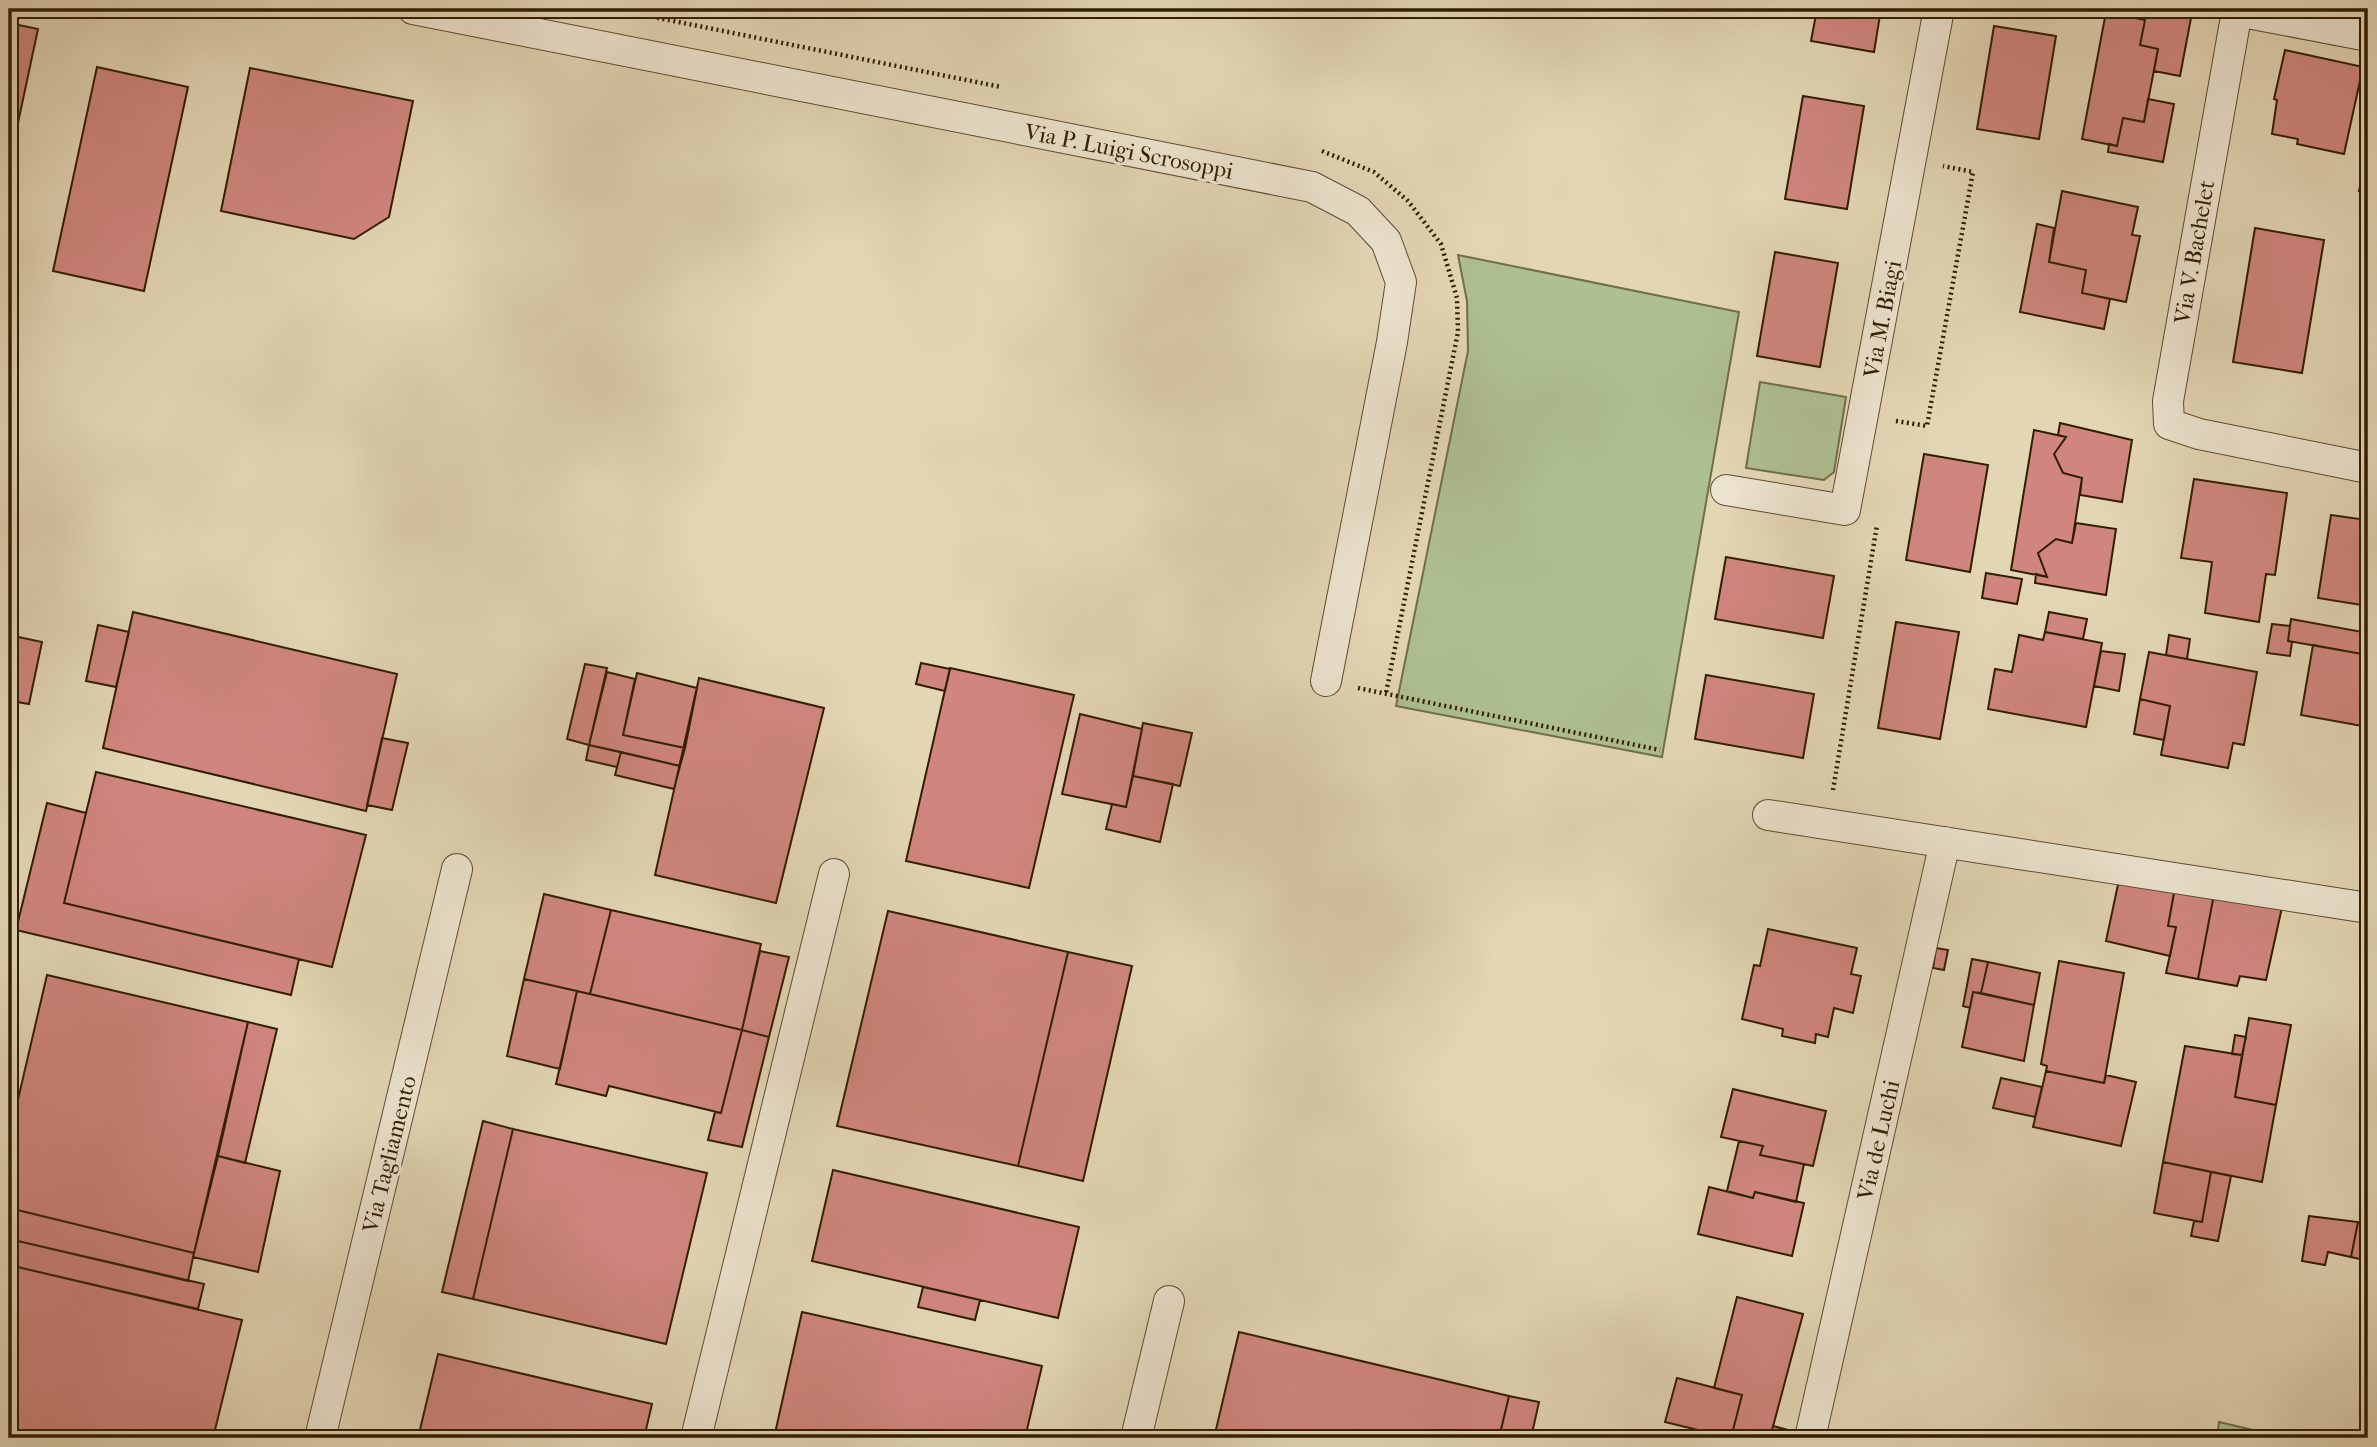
<svg xmlns="http://www.w3.org/2000/svg" width="2377" height="1447" font-family="'IM FELL French Canon',serif">
  <style>
    .green { fill: #aebf92; stroke: #706e4a; stroke-width: 2 }
    .building { fill: #d0867f; stroke: #311e02; stroke-width: 2 }
    .lines { fill: none; stroke-linecap: round; stroke-linejoin: round }
    .minor-casing { stroke: #5e4c2f; stroke-width: 32 }
    .path { stroke: #311e02; stroke-width: 4.5; stroke-dasharray: 2 3.5; stroke-linecap: butt }
    .minor { stroke: #ede4cf; stroke-width: 30 }
    .labels { text-anchor: middle; stroke-width: 6; stroke-linejoin: round; paint-order: stroke }
    .street-label { font-size: 23px; fill: #311e02; stroke: #ede4cf }
  </style>
  <rect width="100%" height="100%" fill="#e3d6b5"/>
  <filter id="stains"><feTurbulence type="fractalNoise" baseFrequency=".00286" numOctaves="4"/><feColorMatrix values="0 0 0 0 .2 0 0 0 0 .09 0 0 0 0 .02 0 0 0 .5 -.17"/></filter>
  <radialGradient id="worn" r=".72"><stop offset=".6" stop-color="#630" stop-opacity="0"/><stop offset="1" stop-color="#630" stop-opacity=".3"/></radialGradient>
  <!-- green -->
  <path class="green" d="M 1458,255 L 1739,312 L 1662,757 L 1396,706 L 1468,351 L 1467,301 Z
    M 1760,382 L 1846,397 L 1834,472 L 1824,480 L 1746,468 Z
    M 2219,1422 L 2287,1438 L 2217,1438 Z"/>
  <!-- building -->
  <path class="building" d="M 1817,9 L 1881,9 L 1874,52 L 1811,41 Z
    M 2132,9 L 2191,18 L 2180,76 L 2154,71 L 2158,49 L 2140,45 L 2145,20 L 2130,17 Z
    M 2106,12 L 2145,20 L 2140,45 L 2158,49 L 2144,122 L 2123,118 L 2117,146 L 2082,139 Z
    M 9,23 L 38,29 L 9,165 Z
    M 1994,26 L 2056,36 L 2039,139 L 1977,129 Z
    M 2285,50 L 2363,67 L 2344,154 L 2297,144 L 2298,139 L 2272,134 L 2277,100 L 2274,99 Z
    M 97,67 L 188,87 L 144,291 L 53,271 Z
    M 250,68 L 413,101 L 389,217 L 354,239 L 221,211 Z
    M 1803,96 L 1864,106 L 1847,209 L 1785,199 Z
    M 2148,99 L 2174,104 L 2163,162 L 2108,152 L 2109,144 L 2117,146 L 2123,118 L 2144,122 Z
    M 2368,151 L 2368,193 L 2359,191 Z
    M 2062,191 L 2138,207 L 2132,235 L 2140,236 L 2126,302 L 2082,293 L 2086,270 L 2049,262 Z
    M 2037,224 L 2054,228 L 2049,262 L 2086,270 L 2082,293 L 2110,299 L 2104,329 L 2020,312 Z
    M 2255,228 L 2324,240 L 2302,373 L 2233,362 Z
    M 1775,252 L 1838,263 L 1820,367 L 1757,356 Z
    M 2060,423 L 2132,440 L 2122,502 L 2080,495 L 2082,478 L 2063,473 L 2054,454 L 2066,437 L 2058,435 Z
    M 2034,430 L 2066,437 L 2054,454 L 2063,473 L 2082,478 L 2072,543 L 2056,539 L 2038,553 L 2047,577 L 2011,570 Z
    M 1924,454 L 1988,465 L 1970,572 L 1906,560 Z
    M 2194,479 L 2287,493 L 2275,575 L 2266,574 L 2259,622 L 2205,613 L 2212,562 L 2181,558 Z
    M 2331,515 L 2367,520 L 2365,535 L 2368,536 L 2368,606 L 2318,598 Z
    M 2076,523 L 2116,529 L 2106,595 L 2035,583 L 2036,574 L 2047,577 L 2038,553 L 2056,539 L 2072,543 Z
    M 1726,557 L 1834,576 L 1823,638 L 1715,619 Z
    M 1986,573 L 2022,579 L 2017,604 L 1982,598 Z
    M 133,612 L 397,674 L 366,811 L 103,748 Z
    M 2049,612 L 2087,619 L 2083,639 L 2045,632 Z
    M 2291,619 L 2368,633 L 2368,655 L 2288,641 Z
    M 1896,622 L 1959,632 L 1940,739 L 1878,728 Z
    M 2272,624 L 2290,626 L 2288,641 L 2292,642 L 2290,656 L 2267,653 Z
    M 98,625 L 129,632 L 116,687 L 86,681 Z
    M 2045,632 L 2102,643 L 2086,727 L 1988,709 L 1995,669 L 2012,672 L 2019,635 L 2043,640 Z
    M 9,635 L 42,642 L 29,704 L 17,702 L 9,742 Z
    M 2169,635 L 2190,639 L 2187,659 L 2166,655 Z
    M 2313,645 L 2368,655 L 2368,727 L 2301,715 Z
    M 2101,651 L 2125,654 L 2119,691 L 2094,686 Z
    M 2149,652 L 2257,672 L 2244,745 L 2233,743 L 2228,768 L 2161,755 L 2170,706 L 2140,699 Z
    M 921,663 L 950,669 L 945,691 L 916,684 Z
    M 585,664 L 607,668 L 589,745 L 567,739 Z
    M 950,668 L 1074,695 L 1029,888 L 906,861 Z
    M 607,672 L 635,679 L 623,735 L 685,748 L 680,766 L 589,745 Z
    M 637,673 L 697,688 L 685,748 L 623,735 Z
    M 1706,675 L 1814,694 L 1803,758 L 1695,739 Z
    M 699,678 L 824,708 L 776,903 L 655,875 Z
    M 2140,699 L 2170,706 L 2164,740 L 2134,734 Z
    M 1080,714 L 1142,729 L 1126,807 L 1062,794 Z
    M 1143,723 L 1192,733 L 1180,786 L 1133,776 Z
    M 382,738 L 408,743 L 392,810 L 367,805 Z
    M 589,745 L 621,752 L 617,767 L 586,760 Z
    M 621,752 L 680,766 L 674,789 L 615,775 Z
    M 96,772 L 366,835 L 332,967 L 64,903 Z
    M 1133,776 L 1173,784 L 1160,842 L 1106,829 L 1112,804 L 1126,807 Z
    M 47,803 L 86,813 L 64,903 L 299,959 L 291,995 L 16,930 Z
    M 2120,875 L 2176,882 L 2168,926 L 2176,927 L 2170,956 L 2106,941 Z
    M 2176,882 L 2215,889 L 2198,979 L 2166,973 L 2176,927 L 2168,926 Z
    M 2215,889 L 2284,898 L 2266,980 L 2240,976 L 2237,986 L 2198,979 Z
    M 544,894 L 611,910 L 590,994 L 524,979 Z
    M 611,910 L 761,944 L 742,1030 L 590,994 Z
    M 888,911 L 1068,952 L 1018,1166 L 837,1126 Z
    M 1768,929 L 1857,948 L 1851,974 L 1861,976 L 1853,1013 L 1834,1008 L 1828,1037 L 1816,1034 L 1815,1043 L 1782,1036 L 1783,1029 L 1742,1019 L 1754,965 L 1760,966 Z
    M 1936,948 L 1948,950 L 1944,970 L 1933,968 Z
    M 760,951 L 789,957 L 769,1037 L 742,1030 Z
    M 1068,952 L 1132,966 L 1083,1181 L 1018,1166 Z
    M 1972,959 L 1988,962 L 1981,993 L 1973,992 L 1970,1008 L 1963,1006 Z
    M 2059,961 L 2124,973 L 2104,1083 L 2046,1071 L 2047,1066 L 2041,1064 Z
    M 1988,962 L 2040,973 L 2034,1005 L 1981,993 Z
    M 47,975 L 248,1022 L 194,1253 L 9,1208 L 9,1138 Z
    M 524,979 L 577,991 L 560,1069 L 507,1056 Z
    M 577,991 L 742,1030 L 721,1113 L 609,1086 L 606,1096 L 556,1084 Z
    M 1973,992 L 2034,1005 L 2024,1061 L 1962,1047 Z
    M 2249,1018 L 2291,1025 L 2276,1105 L 2235,1097 Z
    M 248,1022 L 277,1029 L 245,1163 L 218,1156 Z
    M 742,1030 L 769,1037 L 742,1147 L 708,1140 L 715,1112 L 721,1113 Z
    M 2235,1035 L 2246,1037 L 2242,1055 L 2232,1054 Z
    M 2185,1046 L 2242,1055 L 2235,1097 L 2276,1105 L 2262,1182 L 2163,1162 Z
    M 2046,1071 L 2104,1083 L 2106,1075 L 2136,1082 L 2121,1146 L 2033,1127 Z
    M 2001,1078 L 2042,1087 L 2035,1117 L 1993,1108 Z
    M 1733,1089 L 1826,1111 L 1813,1166 L 1760,1155 L 1763,1146 L 1721,1137 Z
    M 483,1121 L 513,1129 L 473,1299 L 442,1292 Z
    M 513,1129 L 707,1173 L 666,1344 L 473,1299 Z
    M 1739,1141 L 1763,1146 L 1760,1155 L 1804,1164 L 1796,1202 L 1755,1192 L 1753,1198 L 1727,1191 Z
    M 218,1156 L 280,1171 L 258,1272 L 193,1257 Z
    M 2163,1162 L 2211,1172 L 2202,1222 L 2154,1213 Z
    M 833,1170 L 1079,1227 L 1058,1318 L 812,1261 Z
    M 2211,1172 L 2231,1176 L 2218,1241 L 2191,1236 L 2194,1221 L 2202,1222 Z
    M 1709,1187 L 1753,1198 L 1755,1192 L 1804,1203 L 1792,1256 L 1698,1234 Z
    M 9,1208 L 194,1253 L 188,1281 L 9,1239 Z
    M 2309,1216 L 2358,1222 L 2351,1257 L 2328,1252 L 2325,1265 L 2302,1261 Z
    M 2358,1222 L 2368,1224 L 2368,1261 L 2351,1257 Z
    M 9,1239 L 204,1284 L 198,1309 L 9,1265 Z
    M 9,1265 L 242,1320 L 213,1438 L 9,1438 Z
    M 923,1287 L 980,1300 L 975,1320 L 918,1307 Z
    M 1737,1297 L 1803,1314 L 1770,1438 L 1731,1438 L 1742,1395 L 1714,1388 Z
    M 802,1312 L 1042,1366 L 1025,1438 L 774,1438 Z
    M 1239,1332 L 1509,1396 L 1499,1438 L 1214,1438 Z
    M 438,1354 L 652,1404 L 644,1438 L 418,1438 Z
    M 1677,1378 L 1742,1395 L 1731,1438 L 1665,1422 Z
    M 1509,1396 L 1539,1402 L 1531,1438 L 1499,1438 Z
    M 1773,1426 L 1788,1430 L 1786,1438 L 1770,1438 Z"/>
  <g class="lines">
    <defs>
      <path id="minor" d="M 413,9 L 1312,187 L 1358,211 L 1386,241 L 1401,282 L 1392,342 L 1326,681
        M 2368,36 L 2237,11 L 2168,401 L 2169,424 L 2199,434 L 2368,468
        M 1726,490 L 1845,510 L 1939,9
        M 1768,815 L 2368,908
        M 320,1438 L 457,869
        M 696,1438 L 834,874
        M 1136,1438 L 1169,1301
        M 1810,1438 L 1945,842"/>
    </defs>
    <!-- minor casing -->
    <use href="#minor" class="minor-casing"/>
    <!-- path -->
    <path class="path" d="M 614,9 L 1001,87
      M 1322,151 L 1374,172 L 1408,201 L 1441,244 L 1457,298 L 1458,332 L 1386,693
      M 1896,421 L 1927,426 L 1973,172 L 1943,166
      M 1358,688 L 1660,750
      M 1833,790 L 1877,525"/>
    <!-- minor -->
    <use href="#minor" class="minor"/>
  </g>
  <g class="labels">
    <!-- street labels -->
    <g class="street-label">
      <text transform="translate(1129 151) rotate(11)" y="8">Via P. Luigi Scrosoppi</text>
      <text transform="translate(2194 252) rotate(-80)" y="8">Via V. Bachelet</text>
      <text transform="translate(1882 319) rotate(-79)" y="8">Via M. Biagi</text>
      <text transform="translate(1878 1140) rotate(-77)" y="8">Via de Luchi</text>
      <text transform="translate(389 1154) rotate(-76)" y="8">Via Tagliamento</text>
    </g>
  </g>
  <!-- margin -->
  <rect width="2377" height="1447" fill="none" stroke="#e3d6b5" stroke-width="35"/>
  <rect x="10" y="10" width="2356" height="1426" fill="none" stroke="#311e02" stroke-width="3.5"/>
  <rect x="18" y="18" width="2342" height="1412" fill="none" stroke="#311e02" stroke-width="2"/>
  <rect width="100%" height="100%" filter="url(#stains)"/>
  <rect width="100%" height="100%" fill="url(#worn)"/>
</svg>
